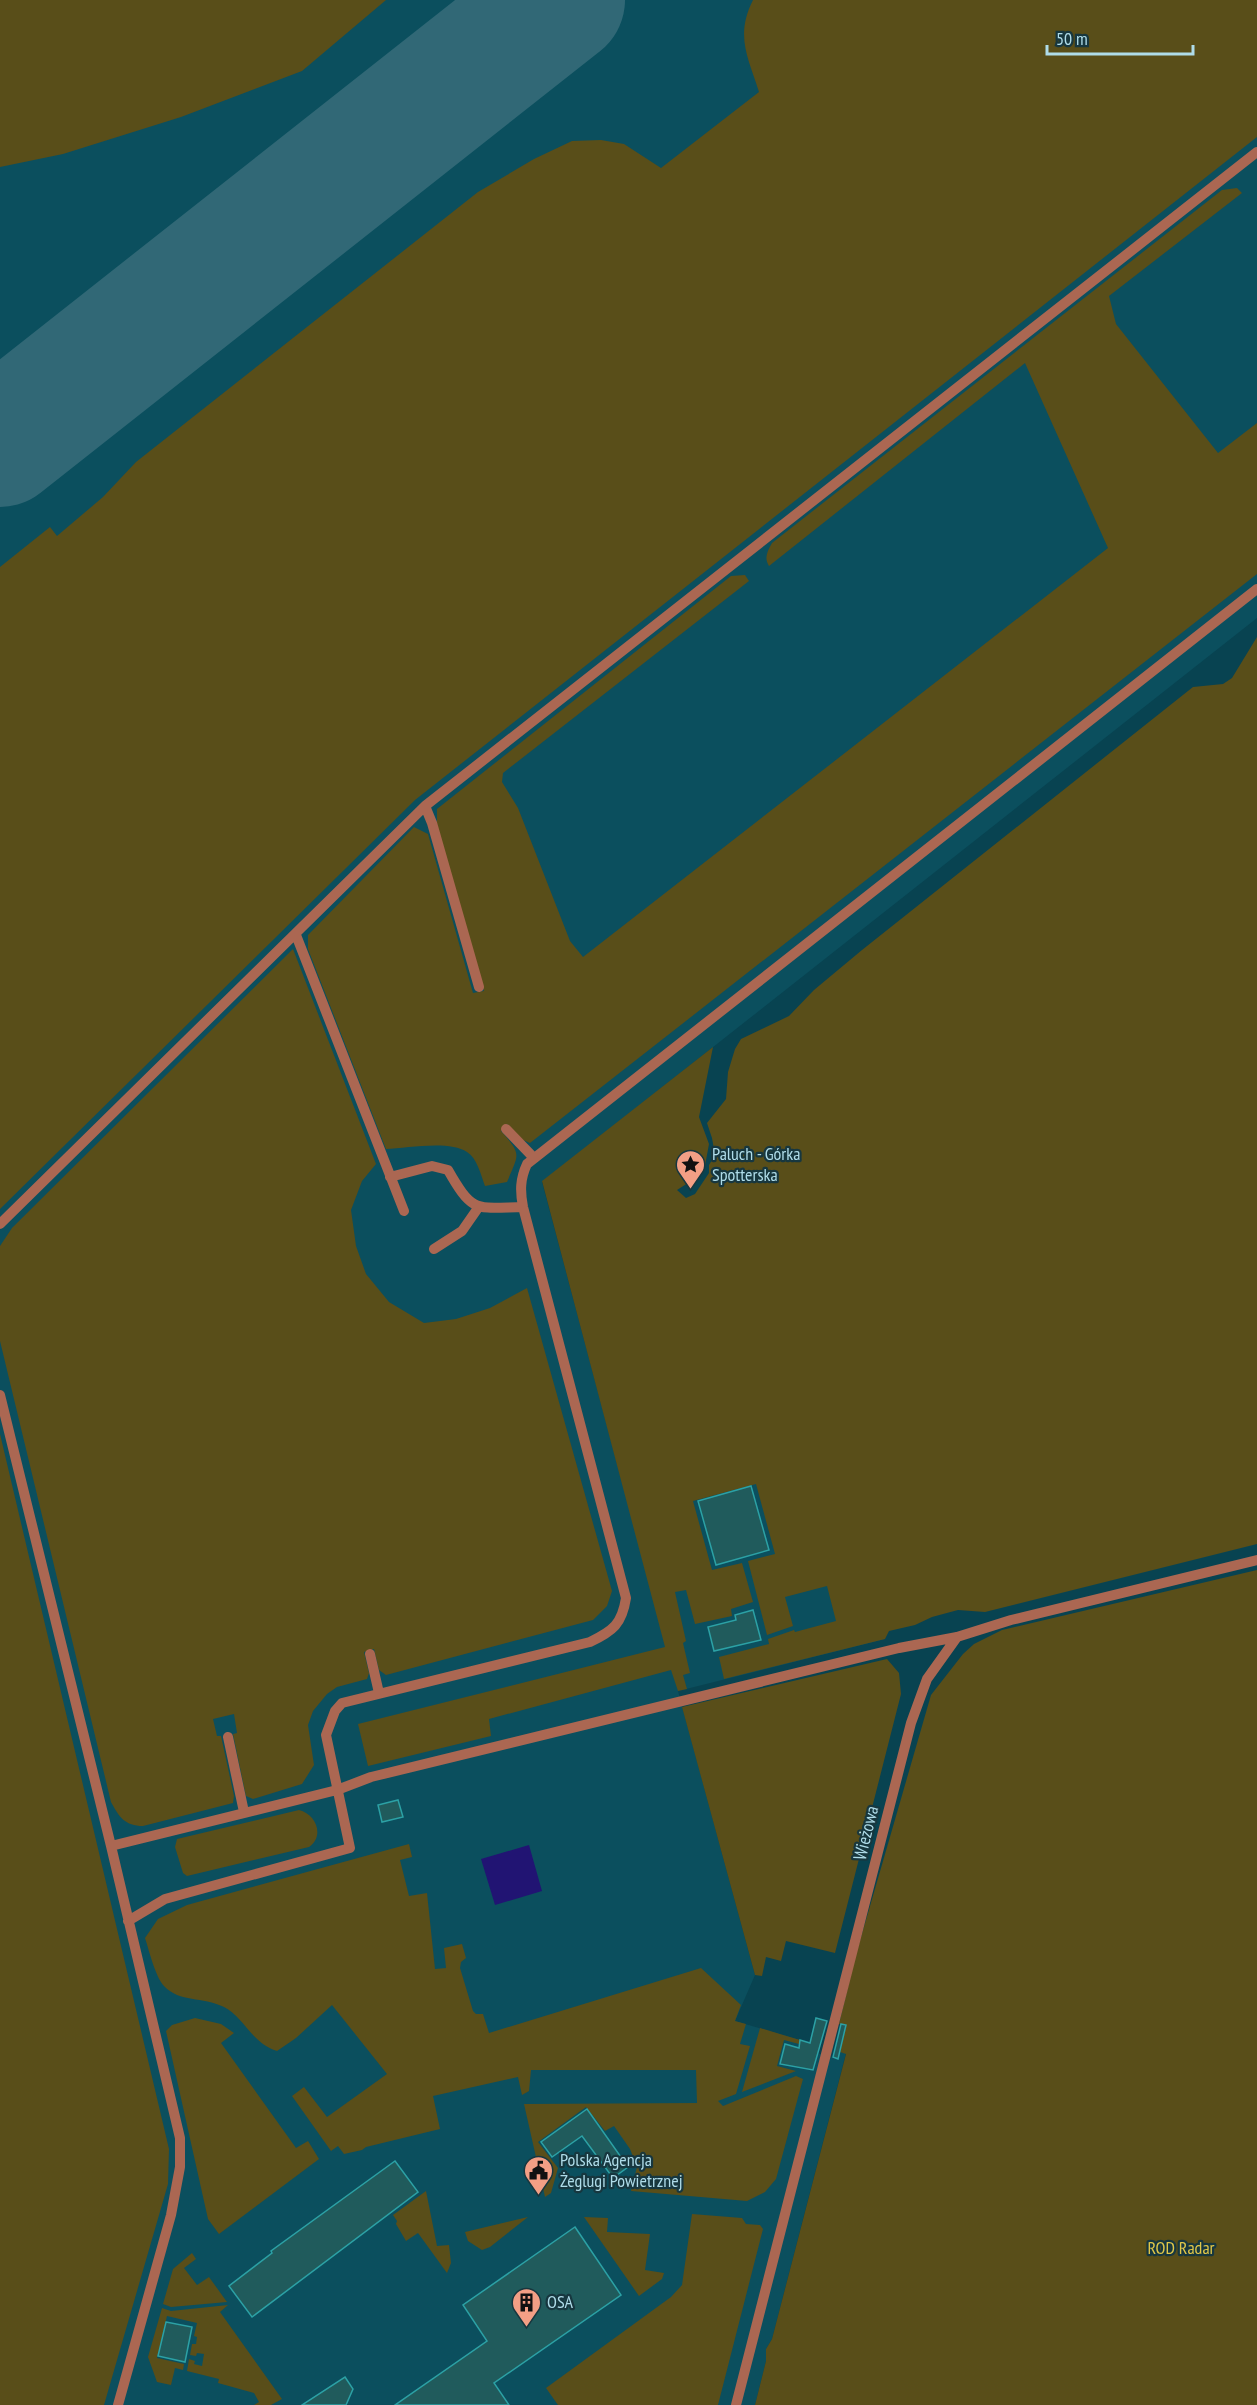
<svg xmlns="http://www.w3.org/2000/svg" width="1257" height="2405" font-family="'PT Sans Narrow',sans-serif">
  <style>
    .built { fill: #0b4f5e }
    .green { fill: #594e19 }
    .water { fill: #211473 }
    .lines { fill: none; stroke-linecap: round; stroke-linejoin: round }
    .runway { stroke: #316876; stroke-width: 130 }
    .building { fill: #205b5c; stroke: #2ca1a5; stroke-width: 1.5 }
    .service { stroke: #ab6752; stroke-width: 10 }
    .labels { text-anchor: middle; stroke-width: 4.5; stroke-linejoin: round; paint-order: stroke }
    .poi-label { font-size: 18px; fill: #afdce9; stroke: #17373f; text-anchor: start }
    .street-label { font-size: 18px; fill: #afdce9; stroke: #17373f }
    .park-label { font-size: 18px; fill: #e0c749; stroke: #17373f }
  </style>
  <rect width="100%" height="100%" fill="#084351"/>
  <!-- built -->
  <path class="built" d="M 0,0 L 1257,0 L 1257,618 L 542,1182 L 622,1482 L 866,1439 L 885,1639 L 678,1691 L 755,1975 L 735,2021 L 810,2043 L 808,2051 L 837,2058 L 840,2052 L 846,2053 L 772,2339 L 766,2349 L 766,2361 L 755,2405 L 0,2405 Z"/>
  <!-- green -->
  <path class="green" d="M 0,0 L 386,0 L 302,71 L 181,117 L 63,154 L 0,167 Z
    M 753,0 L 1257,0 L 1257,137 L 415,800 L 0,1209 L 0,567 L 50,527 L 57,536 L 103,497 L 136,462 L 478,192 L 534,159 L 572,141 L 601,140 L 624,144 L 661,168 L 759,92 C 748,57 735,36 753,0 Z
    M 1237,188 L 1242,193 L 1109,296 L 1116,324 L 1218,453 L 1257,423 L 1257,574 L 530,1143 L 523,1140 L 507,1124 L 501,1131 C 522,1155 519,1153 507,1182 L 485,1186 C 481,1175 477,1158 467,1152 C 450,1140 407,1148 386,1149 L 308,949 L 308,935 L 414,827 L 428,834 L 473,993 L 484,991 L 437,825 L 437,809 L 731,576 L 745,575 L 749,581 L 503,773 L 502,782 L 518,808 L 570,941 L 583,957 L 1108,548 L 1025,363 L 769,566 C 764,558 767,552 772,543 L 1222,190 Z
    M 1257,637 L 1257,1544 L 985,1612 L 958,1610 L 932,1617 L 915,1625 L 889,1631 L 885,1639 L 724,1679 L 719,1657 L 769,1644 L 768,1639 L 794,1630 L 795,1632 L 836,1621 L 827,1586 L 785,1597 L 793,1626 L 767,1635 L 748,1561 L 775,1554 L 756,1484 L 693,1501 L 712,1570 L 742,1563 L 753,1602 L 731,1609 L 732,1616 L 695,1624 L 686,1590 L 675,1592 L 686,1641 L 683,1643 L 690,1673 L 683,1675 L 687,1689 L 678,1691 L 671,1670 L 489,1719 L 491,1736 L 368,1766 L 358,1724 L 665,1647 L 542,1181 L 713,1047 L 699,1117 L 709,1144 L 704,1171 L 702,1174 L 677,1190 L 686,1198 L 695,1194 L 709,1173 L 709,1165 L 715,1155 L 712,1138 L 707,1123 L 726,1099 L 728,1072 L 735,1049 L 741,1039 L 789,1016 L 814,990 L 862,950 L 1193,687 L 1223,684 L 1232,678 Z
    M 293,949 L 376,1164 L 362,1181 L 351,1210 L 356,1246 L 366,1274 L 389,1302 L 424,1323 L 456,1319 L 490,1308 L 527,1288 L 612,1591 L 607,1606 L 593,1620 L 386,1675 L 379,1670 L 374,1649 L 364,1652 L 369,1673 L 367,1679 L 337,1687 L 327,1694 L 313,1711 L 308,1725 L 314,1765 L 302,1784 L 253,1799 L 246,1796 L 233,1734 L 237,1733 L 234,1714 L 213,1719 L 217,1736 L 221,1736 L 234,1796 L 233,1803 L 143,1826 C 125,1826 119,1817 111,1802 L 0,1341 L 0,1246 L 12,1228 Z
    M 0,1434 L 169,2149 L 168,2184 L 104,2405 L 0,2405 Z
    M 1257,1570 L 1257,2405 L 755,2405 L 766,2361 L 766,2349 L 772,2339 L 846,2054 L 840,2052 L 846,2026 L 839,2024 L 855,1958 L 931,1695 L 963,1654 L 974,1644 L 1002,1630 Z
    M 887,1659 L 899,1673 L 901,1694 L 835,1953 L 786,1941 L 781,1961 L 766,1957 L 762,1976 L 755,1975 L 682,1707 Z
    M 299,1810 C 316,1814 325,1836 309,1847 L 187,1876 L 183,1873 L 175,1847 L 177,1839 Z
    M 409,1844 L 412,1857 L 400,1860 L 409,1896 L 427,1893 L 435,1969 L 446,1968 L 444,1948 L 462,1944 L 466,1958 L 461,1962 L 460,1968 L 473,2011 L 476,2014 L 483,2014 L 489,2033 L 701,1968 L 741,2005 L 735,2021 L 746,2024 L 740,2044 L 750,2046 L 736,2094 L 718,2101 L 723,2106 L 796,2076 L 803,2079 L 776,2179 L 765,2192 L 747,2201 L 631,2191 L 637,2167 L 630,2149 L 614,2126 L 605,2131 L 586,2107 L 538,2142 L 558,2168 L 551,2193 L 545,2197 L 524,2104 L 697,2103 L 696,2070 L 531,2070 L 529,2091 L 522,2095 L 518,2077 L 433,2096 L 440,2129 L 366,2147 L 362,2150 L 344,2154 L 338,2146 L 331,2151 L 292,2096 L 304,2087 L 327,2117 L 387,2074 L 332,2005 L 296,2038 L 277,2051 C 251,2043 245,2018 224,2007 C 202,1996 180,2003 164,1986 C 155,1976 149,1950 145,1938 L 158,1919 L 187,1905 Z
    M 195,2018 L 221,2024 L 234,2033 L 221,2043 L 296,2148 L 308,2141 L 319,2159 L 219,2234 L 208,2219 L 166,2031 L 172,2025 Z
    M 760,2028 L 800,2040 L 799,2044 L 784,2040 L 777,2066 L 796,2071 L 742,2092 Z
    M 426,2191 L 437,2246 L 449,2245 L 451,2263 L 447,2273 L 418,2233 L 406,2241 L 396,2224 L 397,2221 L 393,2215 Z
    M 692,2214 L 742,2218 L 746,2224 L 760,2225 L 763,2229 L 718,2405 L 558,2405 L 546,2388 L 671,2297 L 682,2285 Z
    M 528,2217 L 490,2247 L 482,2250 L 468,2241 L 465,2232 Z
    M 584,2217 L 608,2218 L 607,2232 L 650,2234 L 645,2270 L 664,2273 L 662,2279 L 639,2296 Z
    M 192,2253 L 196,2259 L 184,2268 L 197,2285 L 209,2277 L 227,2302 L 171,2307 L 163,2304 L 173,2269 Z
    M 228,2305 L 220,2312 L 282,2399 L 271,2405 L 254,2405 L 259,2402 L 254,2393 L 218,2383 L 219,2379 L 187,2371 L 189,2359 L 195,2361 L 194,2364 L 202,2366 L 204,2354 L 197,2353 L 196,2356 L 190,2355 L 192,2344 L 196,2344 L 197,2337 L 194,2336 L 197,2323 L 167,2316 L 157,2358 L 184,2364 L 183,2370 L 175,2368 L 171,2385 L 157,2382 L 148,2357 L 162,2308 L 171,2311 Z"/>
  <!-- water -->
  <path class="water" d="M 529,1845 L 542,1891 L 495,1905 L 481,1859 Z"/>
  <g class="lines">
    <!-- runway -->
    <path class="runway" d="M 0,442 L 560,0"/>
  </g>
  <!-- building -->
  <path class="building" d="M 751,1486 L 769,1550 L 716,1565 L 698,1501 Z
    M 753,1610 L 761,1640 L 714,1651 L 708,1627 L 736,1620 L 735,1615 Z
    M 398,1800 L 403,1817 L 382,1822 L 378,1805 Z
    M 816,2018 L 827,2021 L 813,2070 L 780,2064 L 785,2044 L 799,2048 L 800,2040 L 810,2043 Z
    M 841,2024 L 846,2025 L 838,2059 L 833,2057 Z
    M 587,2109 L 628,2167 L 613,2178 L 582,2136 L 552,2157 L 541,2142 Z
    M 395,2161 L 418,2192 L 252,2317 L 229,2286 L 272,2253 L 271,2251 Z
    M 575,2227 L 621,2295 L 494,2383 L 509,2405 L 395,2405 L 487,2341 L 463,2305 Z
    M 166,2322 L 192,2327 L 185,2362 L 158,2356 Z
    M 345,2377 L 353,2389 L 346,2405 L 302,2405 Z"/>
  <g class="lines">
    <!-- service -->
    <path class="service" d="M 425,806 L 432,823 L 479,987
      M 296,935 L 404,1211
      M 506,1129 L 534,1158
      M 390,1177 L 432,1166 L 448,1170 C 473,1214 476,1208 523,1207
      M 0,1224 L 425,806 L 1257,152
      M 434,1249 L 462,1231 L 478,1208
      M 0,1395 L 111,1846 L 180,2138 L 180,2167 L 171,2215 L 118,2405
      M 370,1654 L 379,1693
      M 228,1737 L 244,1812
      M 111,1846 L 337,1790 L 371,1777 L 899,1648 L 957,1637 L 1011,1620 L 1257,1560
      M 128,1921 L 165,1899 L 350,1848 L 326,1735 L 335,1711 L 342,1703 L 590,1642 C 613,1631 622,1624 626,1598 L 523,1207 C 520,1191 520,1179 527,1164 L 1257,589
      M 736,2405 L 911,1723 L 927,1679 L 957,1637"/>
  </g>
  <!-- icons -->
  <defs>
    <symbol id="sight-pin" viewBox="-11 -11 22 30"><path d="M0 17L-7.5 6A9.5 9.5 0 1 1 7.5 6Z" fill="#f39f85" stroke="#17373f"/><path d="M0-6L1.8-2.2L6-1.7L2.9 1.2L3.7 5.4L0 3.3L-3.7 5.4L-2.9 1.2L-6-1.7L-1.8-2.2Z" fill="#111"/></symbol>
    <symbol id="civic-pin" viewBox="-11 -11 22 30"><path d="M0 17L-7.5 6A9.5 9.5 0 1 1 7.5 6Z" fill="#f39f85" stroke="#17373f"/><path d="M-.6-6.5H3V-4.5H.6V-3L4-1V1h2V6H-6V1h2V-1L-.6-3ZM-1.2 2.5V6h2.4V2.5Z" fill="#111"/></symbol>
    <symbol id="building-pin" viewBox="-11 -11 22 30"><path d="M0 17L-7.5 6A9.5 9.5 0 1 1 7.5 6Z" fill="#f39f85" stroke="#17373f"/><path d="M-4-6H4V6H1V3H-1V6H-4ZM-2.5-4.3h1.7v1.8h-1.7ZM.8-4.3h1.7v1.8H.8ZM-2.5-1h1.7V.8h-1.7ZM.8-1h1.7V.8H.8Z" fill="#111"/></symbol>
  </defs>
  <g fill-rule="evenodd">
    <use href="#sight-pin" x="674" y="1148" width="33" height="45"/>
    <use href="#civic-pin" x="522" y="2154" width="33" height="45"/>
    <use href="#building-pin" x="510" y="2286" width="33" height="45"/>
  </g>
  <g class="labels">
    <!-- poi labels -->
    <g class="poi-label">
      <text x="712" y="1160">Paluch - Górka<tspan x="712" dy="21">Spotterska</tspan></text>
      <text x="560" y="2166">Polska Agencja<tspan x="560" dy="21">Żeglugi Powietrznej</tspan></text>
      <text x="547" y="2308">OSA</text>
    </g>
    <!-- street labels -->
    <g class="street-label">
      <text transform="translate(866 1833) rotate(-76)" y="6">Wieżowa</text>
    </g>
    <!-- park labels -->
    <g class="park-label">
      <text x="1181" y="2254">ROD Radar</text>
    </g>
  </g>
  <!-- scale -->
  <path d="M1047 45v9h146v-9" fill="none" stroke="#afdce9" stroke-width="3"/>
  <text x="1056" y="45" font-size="18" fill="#afdce9" stroke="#17373f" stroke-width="4.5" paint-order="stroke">50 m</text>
</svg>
